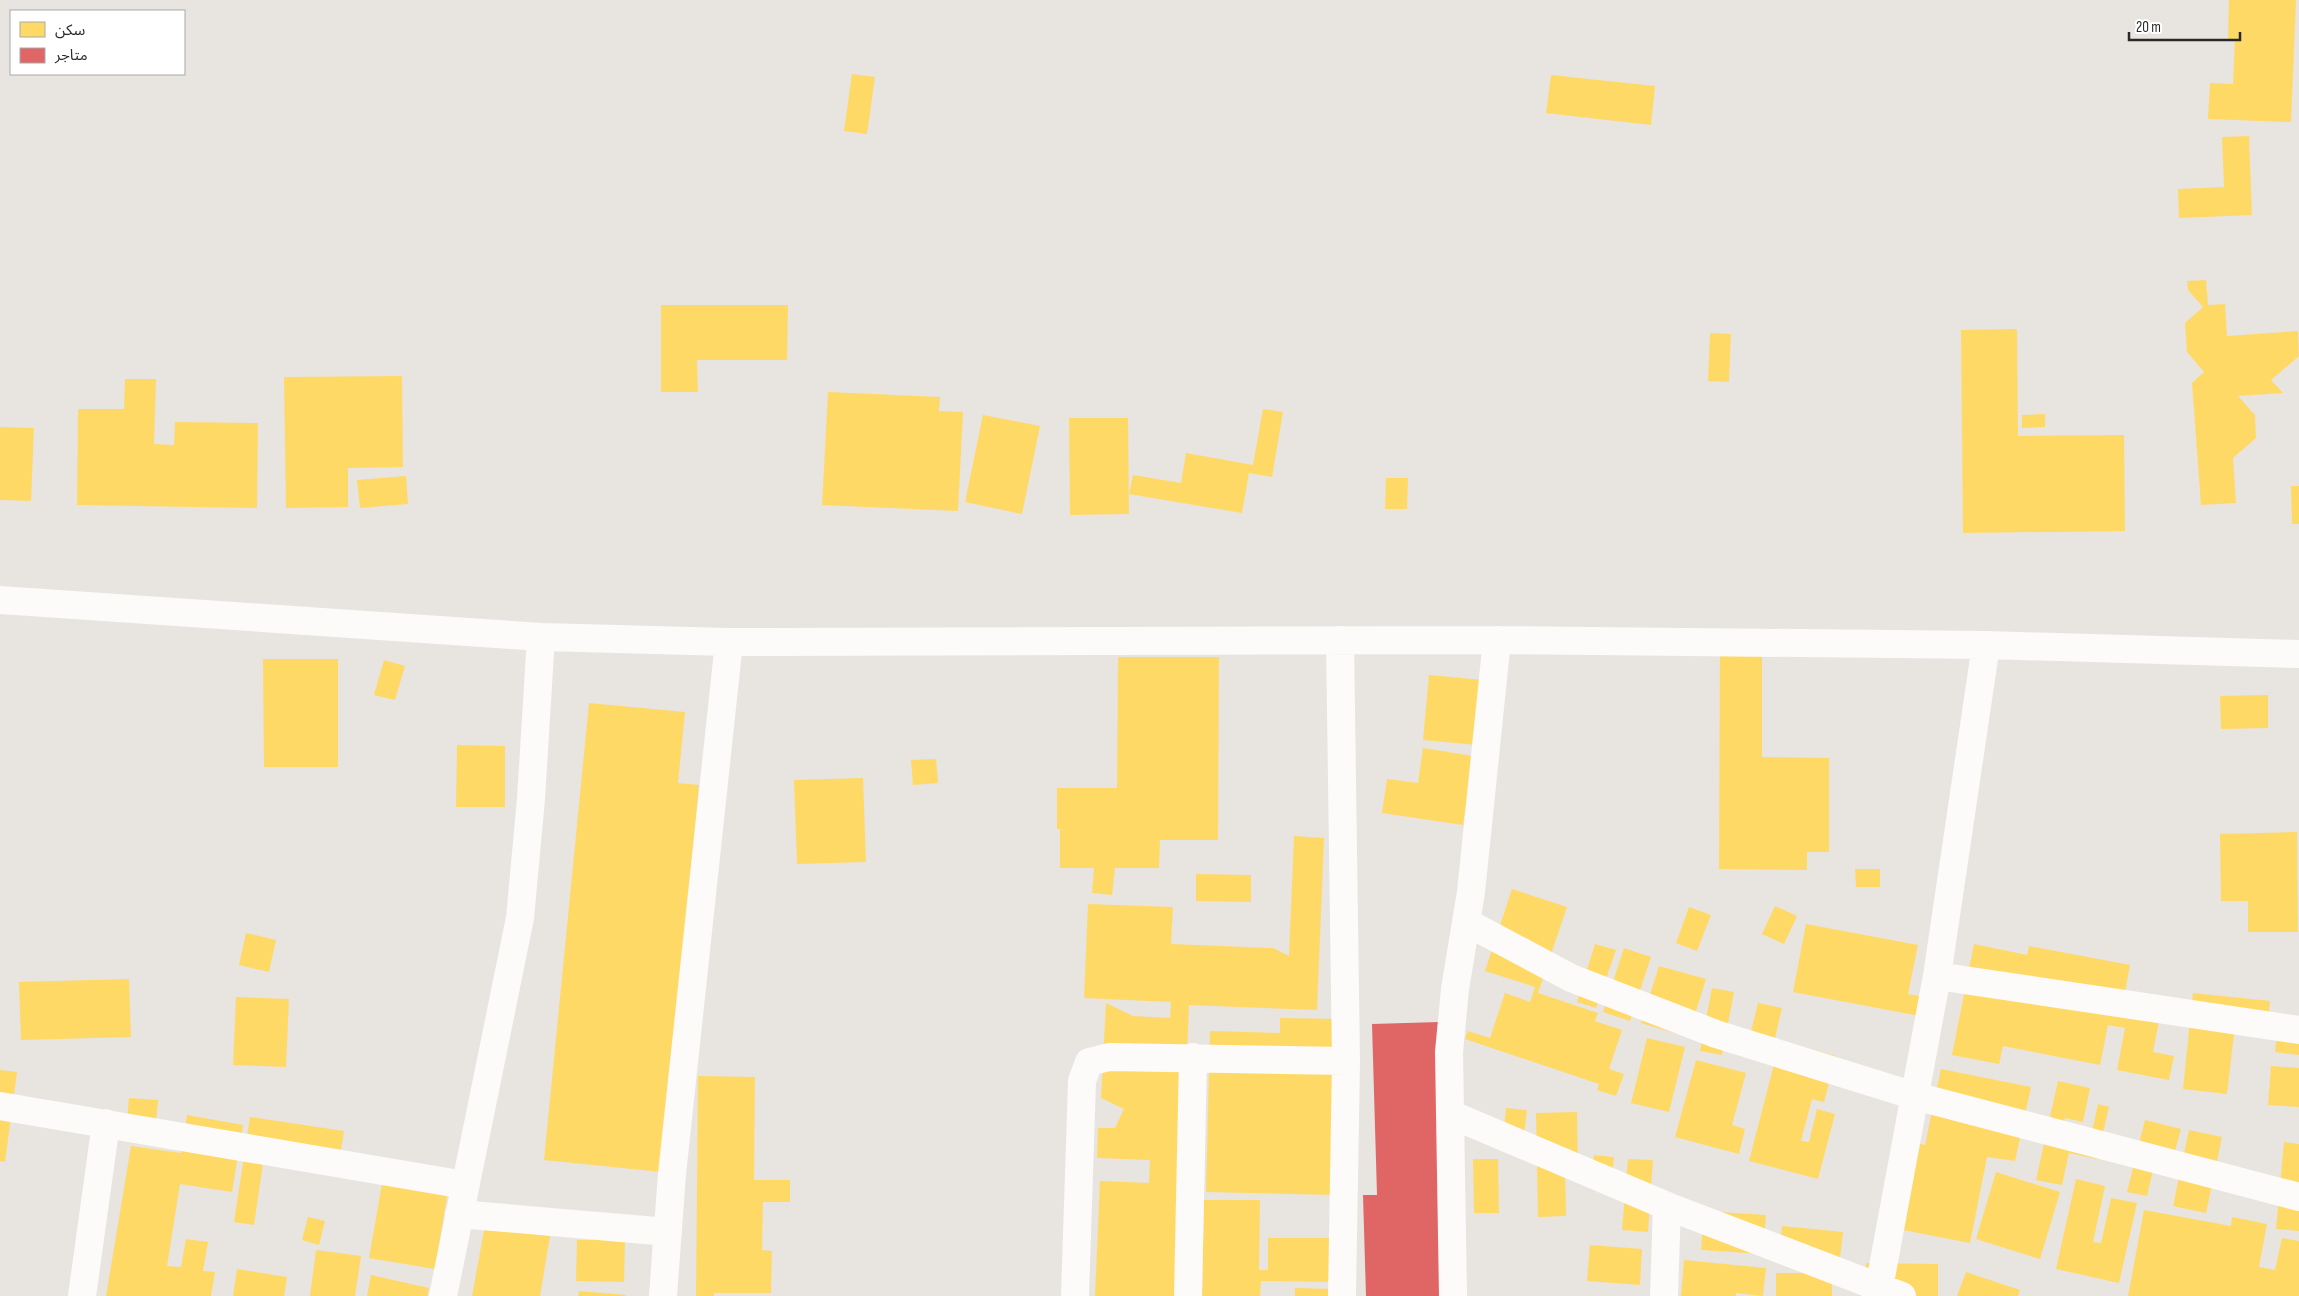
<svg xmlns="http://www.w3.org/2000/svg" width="2299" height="1296" font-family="'Sofia Sans Condensed','Noto Sans Arabic',sans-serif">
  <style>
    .homes { fill: #ffd966 }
    .shops { fill: #e06666 }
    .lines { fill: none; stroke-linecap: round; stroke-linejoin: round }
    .street { stroke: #fcfbfa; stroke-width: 28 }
  </style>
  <rect width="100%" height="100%" fill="#e8e4e0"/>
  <!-- homes -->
  <path class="homes" d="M 2229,0 L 2296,0 L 2291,122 L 2208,119 L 2210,83 L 2233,84 L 2235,39 L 2228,39 Z
    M 852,74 L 875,77 L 867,134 L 844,131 Z
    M 1551,75 L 1655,86 L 1651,125 L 1546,113 Z
    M 2249,136 L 2252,215 L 2179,218 L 2178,189 L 2224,187 L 2222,137 Z
    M 2206,280 L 2208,305 L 2225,304 L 2227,336 L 2298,331 L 2299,356 L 2271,380 L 2283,393 L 2238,396 L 2255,415 L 2256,438 L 2233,458 L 2236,503 L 2201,505 L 2192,383 L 2204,372 L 2187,352 L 2185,323 L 2203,307 L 2188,290 L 2187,281 Z
    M 661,305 L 788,305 L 787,360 L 697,360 L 698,392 L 661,392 Z
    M 2017,329 L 2018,436 L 2124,435 L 2125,531 L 1963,533 L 1961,330 Z
    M 1710,333 L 1731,334 L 1729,382 L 1708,381 Z
    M 402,376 L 403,467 L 348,468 L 348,507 L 286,508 L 284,377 Z
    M 125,379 L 156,379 L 154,444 L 174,445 L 175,422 L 258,423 L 257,508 L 77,505 L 78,409 L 124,409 Z
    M 828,392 L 940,397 L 939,411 L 963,412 L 958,511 L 822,505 Z
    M 1263,409 L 1283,412 L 1272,477 L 1249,473 L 1242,513 L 1129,494 L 1133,475 L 1181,483 L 1186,453 L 1253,465 Z
    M 2045,414 L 2045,427 L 2022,428 L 2022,415 Z
    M 983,415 L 1040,426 L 1022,514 L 965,502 Z
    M 1069,418 L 1128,418 L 1129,514 L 1070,515 Z
    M 0,427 L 34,428 L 31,501 L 0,500 Z
    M 406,476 L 408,504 L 360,508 L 357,480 Z
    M 1386,478 L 1408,478 L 1407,509 L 1385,509 Z
    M 2291,486 L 2299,486 L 2299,524 L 2292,524 Z
    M 1720,649 L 1762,650 L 1762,757 L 1829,758 L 1829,852 L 1807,852 L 1807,870 L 1719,869 Z
    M 1118,657 L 1219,657 L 1218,840 L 1160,840 L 1159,868 L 1115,868 L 1112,895 L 1092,893 L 1094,868 L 1060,868 L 1060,829 L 1057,829 L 1057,788 L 1117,788 Z
    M 263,659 L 338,659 L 338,767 L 264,767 Z
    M 384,660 L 405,666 L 395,700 L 374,695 Z
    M 1429,675 L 1483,680 L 1477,745 L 1423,740 Z
    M 2268,695 L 2268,728 L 2221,729 L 2220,696 Z
    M 589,703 L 685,712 L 678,783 L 699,785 L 662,1172 L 544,1160 Z
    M 457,745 L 505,746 L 505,807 L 456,807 Z
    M 1423,748 L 1473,756 L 1463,825 L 1382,813 L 1387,779 L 1418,783 Z
    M 936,759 L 938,783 L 913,785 L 911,760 Z
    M 863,778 L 866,862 L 797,864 L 794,780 Z
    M 2297,832 L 2298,932 L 2248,932 L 2248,901 L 2221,901 L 2220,834 Z
    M 1294,836 L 1324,838 L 1317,1010 L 1189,1005 L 1177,1296 L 1095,1296 L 1100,1181 L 1149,1183 L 1150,1160 L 1097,1158 L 1098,1128 L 1115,1128 L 1124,1109 L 1101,1098 L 1106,1003 L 1133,1016 L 1170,1018 L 1171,1002 L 1084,998 L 1088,904 L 1173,907 L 1171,944 L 1273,948 L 1289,956 Z
    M 1855,869 L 1880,869 L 1880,887 L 1856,887 Z
    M 1196,874 L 1251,875 L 1251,902 L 1196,901 Z
    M 1512,889 L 1567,907 L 1538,993 L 1598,1013 L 1595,1021 L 1622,1030 L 1609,1069 L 1624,1074 L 1616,1096 L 1597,1090 L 1599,1084 L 1465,1039 L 1468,1031 L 1490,1038 L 1505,993 L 1530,1002 L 1535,987 L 1485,971 Z
    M 1775,906 L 1797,916 L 1784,944 L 1762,934 Z
    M 1689,907 L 1711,915 L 1697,951 L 1676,943 Z
    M 1806,924 L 1918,945 L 1908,994 L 1929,998 L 1925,1017 L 1793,992 Z
    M 246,933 L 276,940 L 269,972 L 239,965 Z
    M 1595,944 L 1616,950 L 1596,1008 L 1577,1002 Z
    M 1974,944 L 2027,955 L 2029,946 L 2130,965 L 2125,992 L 2163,1000 L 2153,1052 L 2174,1056 L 2169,1080 L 2117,1070 L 2125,1028 L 2108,1025 L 2100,1065 L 2003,1046 L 1999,1064 L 1952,1055 Z
    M 1624,948 L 1651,957 L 1630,1021 L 1603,1012 Z
    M 1659,966 L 1706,979 L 1688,1037 L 1641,1023 Z
    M 129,979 L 131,1037 L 21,1040 L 19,982 Z
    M 1712,988 L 1734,992 L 1722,1055 L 1700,1051 Z
    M 2193,993 L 2270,1001 L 2266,1037 L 2234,1034 L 2227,1094 L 2183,1089 Z
    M 236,997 L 289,999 L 286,1067 L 233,1065 Z
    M 1758,1003 L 1782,1008 L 1773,1046 L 1749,1040 Z
    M 2279,1015 L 2299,1017 L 2299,1055 L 2275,1052 Z
    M 1280,1018 L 1341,1019 L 1334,1195 L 1206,1192 L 1210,1031 L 1280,1033 Z
    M 1647,1038 L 1685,1047 L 1669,1112 L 1631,1103 Z
    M 1780,1041 L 1836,1056 L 1824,1102 L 1812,1099 L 1801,1141 L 1809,1142 L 1817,1109 L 1835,1114 L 1818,1179 L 1749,1161 Z
    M 1696,1060 L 1746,1073 L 1732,1125 L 1745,1129 L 1739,1154 L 1675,1137 Z
    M 2271,1066 L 2299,1068 L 2299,1107 L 2268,1105 Z
    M 1941,1069 L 2031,1087 L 2015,1161 L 1987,1157 L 1970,1243 L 1898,1229 L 1916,1143 L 1925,1145 Z
    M 0,1070 L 17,1072 L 5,1162 L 0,1161 Z
    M 698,1076 L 755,1077 L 754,1180 L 790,1180 L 790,1202 L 763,1202 L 762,1250 L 772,1251 L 771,1293 L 714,1293 L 714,1296 L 696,1296 Z
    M 2058,1081 L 2090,1088 L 2083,1122 L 2065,1118 L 2062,1130 L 2091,1136 L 2098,1104 L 2109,1107 L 2097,1159 L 2069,1153 L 2062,1185 L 2036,1180 Z
    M 129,1098 L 158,1100 L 155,1132 L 126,1130 Z
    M 1506,1108 L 1527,1110 L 1523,1143 L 1503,1140 Z
    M 1577,1112 L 1578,1169 L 1565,1169 L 1566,1216 L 1538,1217 L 1536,1113 Z
    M 187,1115 L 243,1125 L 232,1192 L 180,1184 L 167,1266 L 181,1267 L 186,1239 L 208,1242 L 203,1271 L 215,1272 L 211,1296 L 106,1296 L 131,1146 L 181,1153 Z
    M 250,1117 L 344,1131 L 337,1174 L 263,1163 L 254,1225 L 234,1222 Z
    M 2145,1120 L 2181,1129 L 2170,1170 L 2154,1166 L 2147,1196 L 2127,1192 Z
    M 2189,1130 L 2222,1137 L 2206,1213 L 2173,1206 Z
    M 2284,1142 L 2299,1144 L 2299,1231 L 2276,1229 Z
    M 1594,1155 L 1614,1157 L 1612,1174 L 1592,1172 Z
    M 1473,1159 L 1498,1159 L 1499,1213 L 1474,1213 Z
    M 1628,1159 L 1653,1160 L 1648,1232 L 1622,1230 Z
    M 1996,1172 L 2060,1192 L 2040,1259 L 1976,1239 Z
    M 2076,1179 L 2105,1186 L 2093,1242 L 2101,1243 L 2111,1198 L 2137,1203 L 2119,1283 L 2056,1269 Z
    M 382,1184 L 447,1196 L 435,1269 L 369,1258 Z
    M 1204,1200 L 1260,1200 L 1259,1270 L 1268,1270 L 1268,1238 L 1336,1238 L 1336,1282 L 1261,1281 L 1260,1296 L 1202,1296 Z
    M 2144,1210 L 2231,1226 L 2232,1217 L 2267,1224 L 2259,1267 L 2275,1270 L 2282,1238 L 2299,1241 L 2299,1296 L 2128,1296 Z
    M 1704,1211 L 1766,1215 L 1763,1254 L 1701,1250 Z
    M 308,1217 L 325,1221 L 319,1245 L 302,1240 Z
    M 485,1225 L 550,1236 L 540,1296 L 472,1296 Z
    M 1782,1226 L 1843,1232 L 1839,1267 L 1779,1261 Z
    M 577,1240 L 625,1240 L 624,1282 L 576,1281 Z
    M 1590,1245 L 1642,1249 L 1640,1285 L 1587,1281 Z
    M 316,1250 L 361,1256 L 355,1296 L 310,1296 Z
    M 1684,1260 L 1766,1268 L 1763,1296 L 1736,1293 L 1736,1296 L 1681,1296 Z
    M 1866,1263 L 1938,1264 L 1938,1296 L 1866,1296 Z
    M 237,1269 L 287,1277 L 284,1296 L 233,1296 Z
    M 1966,1272 L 2020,1290 L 2018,1296 L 1957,1296 Z
    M 1776,1273 L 1832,1273 L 1832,1296 L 1776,1296 Z
    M 371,1275 L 429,1288 L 427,1296 L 367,1296 Z
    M 1295,1288 L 1332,1289 L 1332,1296 L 1295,1296 Z
    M 579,1291 L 626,1295 L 625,1296 L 578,1296 Z"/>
  <!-- shops -->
  <path class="shops" d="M 1439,1022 L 1447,1296 L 1366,1296 L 1363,1195 L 1377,1195 L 1372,1024 Z"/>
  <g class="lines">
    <!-- street -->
    <path class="street" d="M 0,600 L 541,637 L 729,642 L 1497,640 L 1986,645 L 2299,654
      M 1340,640 L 1346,1061 L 1342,1296
      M 1986,645 L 1937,976 L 2299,1030
      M 1466,922 L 1571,978 L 1716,1034 L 1915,1096 L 2299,1197
      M 0,1106 L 465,1185
      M 1450,1114 L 1667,1206 L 1902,1296
      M 459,1214 L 668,1232
      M 1879,1288 L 1937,976
      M 82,1296 L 106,1123
      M 443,1296 L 520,918 L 531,799 L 541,637
      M 663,1296 L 672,1174 L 729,642
      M 1075,1296 L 1082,1081 L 1089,1062 L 1109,1057 L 1346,1061
      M 1188,1296 L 1193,1057
      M 1453,1296 L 1449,1052 L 1455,989 L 1471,892 L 1497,640
      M 1664,1296 L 1667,1206"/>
  </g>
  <!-- legend -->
  <rect x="10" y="10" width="175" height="65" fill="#ffffff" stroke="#a9a9a9"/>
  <rect x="20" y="22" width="25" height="15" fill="#ffd966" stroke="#a9a9a9"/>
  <text x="55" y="35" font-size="15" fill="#292929">سكن</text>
  <rect x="20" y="48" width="25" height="15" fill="#e06666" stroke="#a9a9a9"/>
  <text x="55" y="60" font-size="15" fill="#292929">متاجر</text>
  <!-- scale -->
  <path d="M2129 32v8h111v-8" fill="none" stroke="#292929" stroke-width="2.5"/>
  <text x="2136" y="32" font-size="15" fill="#292929" stroke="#ffffff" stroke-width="4" paint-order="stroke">20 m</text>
</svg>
